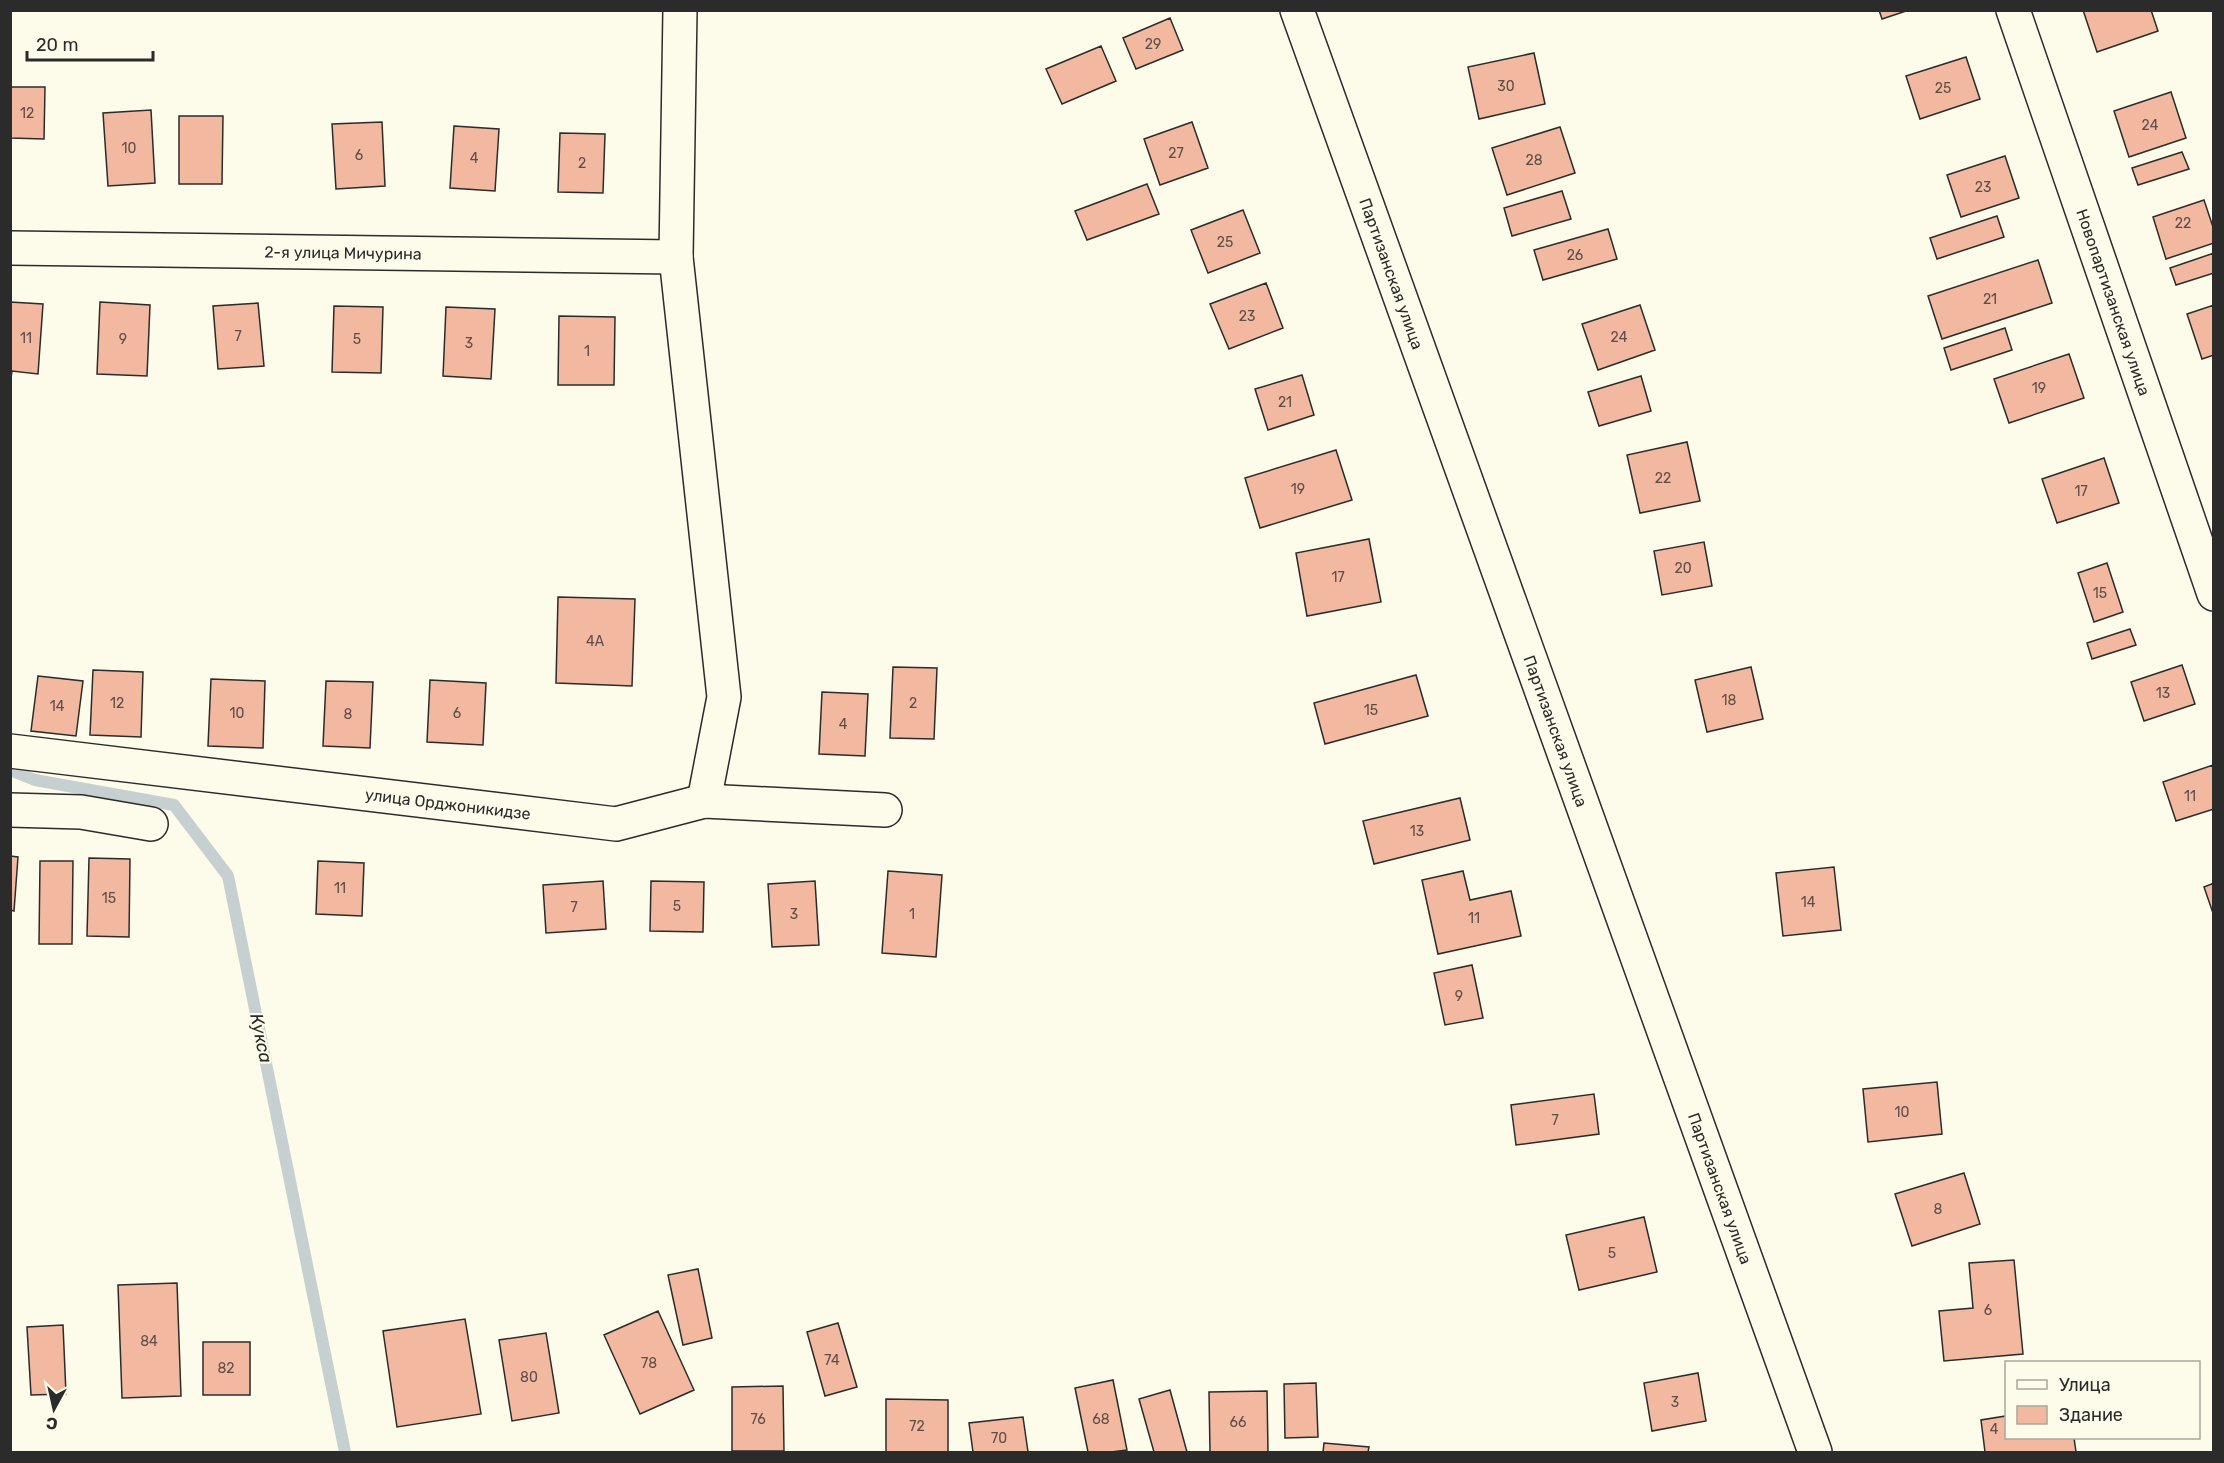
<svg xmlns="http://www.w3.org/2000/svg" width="2224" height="1463" font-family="Rubik,sans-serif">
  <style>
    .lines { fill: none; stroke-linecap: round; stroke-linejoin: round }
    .stream { stroke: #c7d0d0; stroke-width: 12 }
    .building { fill: #f2b8a0; stroke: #2b2b2b; stroke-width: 1.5 }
    .street-casing { stroke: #2b2b2b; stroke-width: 36 }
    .street { stroke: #fdfbea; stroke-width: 33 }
    .labels { text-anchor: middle; stroke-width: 4.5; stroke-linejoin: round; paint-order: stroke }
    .number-label { font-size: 14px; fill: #5d4e48 }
    .street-label { font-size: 16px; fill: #2b2b2b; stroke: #fdfbea }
    .water-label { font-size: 18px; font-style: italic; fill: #2b2b2b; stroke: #fdfbea }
  </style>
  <rect width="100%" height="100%" fill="#fdfbea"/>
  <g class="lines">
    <!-- stream -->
    <path class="stream" d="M 10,770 L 35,780 L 174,805 L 228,876 L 345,1452"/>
  </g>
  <!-- building -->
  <path class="building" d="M 1879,10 L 1909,10 L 1882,19 Z
    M 2083,10 L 2151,10 L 2158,31 L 2097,52 Z
    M 1170,18 L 1183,50 L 1136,69 L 1123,38 Z
    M 1101,46 L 1116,81 L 1062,104 L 1046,69 Z
    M 1534,53 L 1545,104 L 1479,119 L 1468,67 Z
    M 1966,57 L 1980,99 L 1920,119 L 1906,76 Z
    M 10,87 L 45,87 L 44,139 L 10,138 Z
    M 2171,92 L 2186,138 L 2129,157 L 2114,111 Z
    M 151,110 L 155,183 L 108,186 L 103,113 Z
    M 179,116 L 223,116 L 222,184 L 179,184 Z
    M 382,122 L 385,186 L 336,189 L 332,124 Z
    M 1192,122 L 1208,168 L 1160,185 L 1144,139 Z
    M 454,126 L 499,129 L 495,191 L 450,188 Z
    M 1560,127 L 1575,173 L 1507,195 L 1492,148 Z
    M 560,133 L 605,134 L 603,193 L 558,192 Z
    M 2182,152 L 2189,169 L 2138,185 L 2132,168 Z
    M 2005,156 L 2019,198 L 1961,217 L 1947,175 Z
    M 1147,184 L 1159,214 L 1087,240 L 1075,211 Z
    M 1562,191 L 1571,219 L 1512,236 L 1504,208 Z
    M 2204,200 L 2214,230 L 2214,243 L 2166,259 L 2153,217 Z
    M 1243,210 L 1260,253 L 1208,273 L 1191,230 Z
    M 1997,216 L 2004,237 L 1937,259 L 1930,238 Z
    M 1608,229 L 1617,259 L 1543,280 L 1534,250 Z
    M 2214,253 L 2214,273 L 2176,285 L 2170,268 Z
    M 2038,260 L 2052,303 L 1942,339 L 1928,296 Z
    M 1266,283 L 1283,328 L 1229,349 L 1210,304 Z
    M 10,302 L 43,304 L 38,374 L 12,371 L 10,385 Z
    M 100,302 L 150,305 L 147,376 L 97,374 Z
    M 258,303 L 264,366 L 218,369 L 213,306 Z
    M 1640,305 L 1655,350 L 1598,370 L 1582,324 Z
    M 2214,305 L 2214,355 L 2202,359 L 2187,314 Z
    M 334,306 L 383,307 L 381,373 L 332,372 Z
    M 446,307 L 495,309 L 491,379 L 443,376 Z
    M 559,316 L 615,317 L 614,385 L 558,385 Z
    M 2005,328 L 2012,350 L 1951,370 L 1944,348 Z
    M 2069,354 L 2084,398 L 2009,423 L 1994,379 Z
    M 1302,375 L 1314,415 L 1268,430 L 1255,389 Z
    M 1641,376 L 1651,411 L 1599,426 L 1588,392 Z
    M 1687,442 L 1700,501 L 1640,513 L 1627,455 Z
    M 1336,450 L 1352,500 L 1260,528 L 1245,478 Z
    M 2104,458 L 2119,503 L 2057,523 L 2042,479 Z
    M 1369,539 L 1381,602 L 1307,616 L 1296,553 Z
    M 1704,542 L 1712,586 L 1662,595 L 1654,551 Z
    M 2107,563 L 2123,612 L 2094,622 L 2078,573 Z
    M 558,597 L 635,599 L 632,686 L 556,683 Z
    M 2130,629 L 2136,645 L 2092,659 L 2087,643 Z
    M 2182,665 L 2195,704 L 2144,721 L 2131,682 Z
    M 893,667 L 937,668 L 934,739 L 890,738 Z
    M 1751,667 L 1763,719 L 1707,732 L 1695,680 Z
    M 93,670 L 143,672 L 141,737 L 90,735 Z
    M 1416,675 L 1428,716 L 1325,744 L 1314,703 Z
    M 38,676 L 83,681 L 76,736 L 31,731 Z
    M 211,679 L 265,681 L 263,748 L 208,746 Z
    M 430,680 L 486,683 L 483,745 L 427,742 Z
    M 326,681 L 373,682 L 370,748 L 323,746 Z
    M 822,692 L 868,694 L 865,756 L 819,754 Z
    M 2213,765 L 2214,809 L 2176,821 L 2163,782 Z
    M 1460,798 L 1470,840 L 1374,864 L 1363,821 Z
    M 10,856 L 18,857 L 14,911 L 10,910 Z
    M 89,858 L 130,859 L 129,937 L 87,936 Z
    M 40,861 L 73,861 L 72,944 L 39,944 Z
    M 318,861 L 364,863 L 362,916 L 316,914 Z
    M 1834,867 L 1841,930 L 1783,936 L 1776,873 Z
    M 888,871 L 942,875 L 936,957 L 882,953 Z
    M 1463,871 L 1470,900 L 1511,891 L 1521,936 L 1438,954 L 1422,880 Z
    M 603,881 L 606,929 L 546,933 L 543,885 Z
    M 651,881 L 704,882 L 703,932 L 650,931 Z
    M 815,881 L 819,945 L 772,947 L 768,884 Z
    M 2214,883 L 2214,916 L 2204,887 Z
    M 1472,965 L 1483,1018 L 1445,1025 L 1434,973 Z
    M 1937,1082 L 1942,1134 L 1868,1142 L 1863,1089 Z
    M 1594,1094 L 1599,1134 L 1516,1145 L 1511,1105 Z
    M 1964,1173 L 1980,1224 L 1912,1246 L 1895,1194 Z
    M 1644,1217 L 1657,1272 L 1579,1290 L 1566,1235 Z
    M 2014,1260 L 2023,1354 L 1944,1361 L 1939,1311 L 1973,1308 L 1969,1263 Z
    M 698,1269 L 712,1338 L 683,1345 L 668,1275 Z
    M 177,1283 L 181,1396 L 122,1398 L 118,1285 Z
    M 658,1311 L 694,1390 L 640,1414 L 604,1335 Z
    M 465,1319 L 481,1414 L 397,1427 L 383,1331 Z
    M 838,1323 L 857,1387 L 825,1396 L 807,1332 Z
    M 63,1325 L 66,1394 L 31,1395 L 27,1327 Z
    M 546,1333 L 559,1413 L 512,1421 L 499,1340 Z
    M 203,1342 L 250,1342 L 250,1395 L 203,1395 Z
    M 1698,1373 L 1706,1421 L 1652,1431 L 1644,1383 Z
    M 1113,1380 L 1127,1450 L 1111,1452 L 1088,1452 L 1075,1388 Z
    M 1316,1383 L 1318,1437 L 1285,1438 L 1284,1384 Z
    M 783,1386 L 784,1451 L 732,1451 L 732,1387 Z
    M 1170,1390 L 1187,1452 L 1154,1452 L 1139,1399 Z
    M 1267,1391 L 1268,1452 L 1210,1452 L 1209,1392 Z
    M 886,1399 L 948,1400 L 948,1452 L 886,1452 Z
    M 2006,1416 L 2006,1438 L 2074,1438 L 2076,1452 L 1985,1452 L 1981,1420 Z
    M 1023,1417 L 1028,1452 L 973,1452 L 969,1423 Z
    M 1324,1443 L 1369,1447 L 1368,1452 L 1323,1452 Z"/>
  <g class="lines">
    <defs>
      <g id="street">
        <path d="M 680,10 L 676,257 L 724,697 L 704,801"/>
        <path id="s1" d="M 1297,10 L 1815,1452"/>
        <path id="s2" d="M 2013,10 L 2214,594"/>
        <path id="s3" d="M 10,248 L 676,257"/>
        <path id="s4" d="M 10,751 L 616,824 L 704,801 L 885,810"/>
        <path d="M 10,810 L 81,812 L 151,824"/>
      </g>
    </defs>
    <!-- street casing -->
    <use href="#street" class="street-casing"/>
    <!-- street -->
    <use href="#street" class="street"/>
  </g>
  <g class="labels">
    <!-- number labels -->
    <g class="number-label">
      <text x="1153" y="49">29</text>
      <text x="1506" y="91">30</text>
      <text x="1943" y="93">25</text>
      <text x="27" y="118">12</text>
      <text x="2150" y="130">24</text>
      <text x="129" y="153">10</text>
      <text x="1176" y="158">27</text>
      <text x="359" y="160">6</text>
      <text x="474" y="163">4</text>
      <text x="1534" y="165">28</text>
      <text x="582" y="168">2</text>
      <text x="1983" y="192">23</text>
      <text x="2183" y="228">22</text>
      <text x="1225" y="247">25</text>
      <text x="1575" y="260">26</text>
      <text x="1990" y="304">21</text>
      <text x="1247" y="321">23</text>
      <text x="238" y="341">7</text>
      <text x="1619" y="342">24</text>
      <text x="26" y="343">11</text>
      <text x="123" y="344">9</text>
      <text x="357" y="344">5</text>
      <text x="469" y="348">3</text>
      <text x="587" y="356">1</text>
      <text x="2039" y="393">19</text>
      <text x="1285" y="407">21</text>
      <text x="1663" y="483">22</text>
      <text x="1298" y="494">19</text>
      <text x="2081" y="496">17</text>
      <text x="1683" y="573">20</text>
      <text x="1338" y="582">17</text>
      <text x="2100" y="598">15</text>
      <text x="595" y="646">4А</text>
      <text x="2163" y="698">13</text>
      <text x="1729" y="705">18</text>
      <text x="117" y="708">12</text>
      <text x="913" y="708">2</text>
      <text x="57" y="711">14</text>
      <text x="1371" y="715">15</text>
      <text x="237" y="718">10</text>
      <text x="457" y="718">6</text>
      <text x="348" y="719">8</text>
      <text x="843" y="729">4</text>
      <text x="2190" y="801">11</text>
      <text x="1417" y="836">13</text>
      <text x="340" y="893">11</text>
      <text x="109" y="903">15</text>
      <text x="1808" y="907">14</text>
      <text x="677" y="911">5</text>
      <text x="574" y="912">7</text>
      <text x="794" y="919">3</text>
      <text x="912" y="919">1</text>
      <text x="1474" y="923">11</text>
      <text x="1459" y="1001">9</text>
      <text x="1902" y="1117">10</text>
      <text x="1555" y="1125">7</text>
      <text x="1938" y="1214">8</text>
      <text x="1612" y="1258">5</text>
      <text x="1988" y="1315">6</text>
      <text x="149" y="1346">84</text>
      <text x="832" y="1365">74</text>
      <text x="649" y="1368">78</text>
      <text x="226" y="1373">82</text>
      <text x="529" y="1382">80</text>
      <text x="1675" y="1407">3</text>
      <text x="758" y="1424">76</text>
      <text x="1101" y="1424">68</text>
      <text x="1238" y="1427">66</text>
      <text x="917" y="1431">72</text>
      <text x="1994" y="1434">4</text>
      <text x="999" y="1443">70</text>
    </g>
    <!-- street labels -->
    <g class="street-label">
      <text dy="6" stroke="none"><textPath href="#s3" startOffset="333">2-я улица Мичурина</textPath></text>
      <text dy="6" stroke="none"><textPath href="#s1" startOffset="280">Партизанская улица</textPath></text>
      <text dy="6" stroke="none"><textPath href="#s2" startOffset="309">Новопартизанская улица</textPath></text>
      <text dy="6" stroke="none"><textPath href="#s1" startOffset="766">Партизанская улица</textPath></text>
      <text dy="6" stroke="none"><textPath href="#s4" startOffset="441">улица Орджоникидзе</textPath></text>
      <text dy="6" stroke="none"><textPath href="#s1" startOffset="1252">Партизанская улица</textPath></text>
    </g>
    <!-- water labels -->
    <g class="water-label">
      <text transform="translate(261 1038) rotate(78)" y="6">Кукса</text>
    </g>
  </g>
  <!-- border -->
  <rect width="2224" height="1463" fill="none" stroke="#2b2b2b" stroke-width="24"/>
  <!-- legend -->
  <rect x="2005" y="1361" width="195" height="78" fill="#fdfbea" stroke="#a9a89e" stroke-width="1.5"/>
  <rect x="2017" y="1380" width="30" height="9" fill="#fdfbea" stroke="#a9a89e" stroke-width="1.5"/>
  <text x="2059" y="1391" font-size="18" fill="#2b2b2b">Улица</text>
  <rect x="2017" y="1406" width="30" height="18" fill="#f2b8a0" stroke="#a9a89e" stroke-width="1.5"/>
  <text x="2059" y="1421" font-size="18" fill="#2b2b2b">Здание</text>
  <!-- north arrow -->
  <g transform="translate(54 1409) rotate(188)" stroke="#fdfbea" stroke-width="4.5" paint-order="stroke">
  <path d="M0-4.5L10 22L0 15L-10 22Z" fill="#2b2b2b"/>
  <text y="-9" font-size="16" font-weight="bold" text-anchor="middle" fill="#2b2b2b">С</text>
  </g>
  <!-- scale -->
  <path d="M27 51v9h126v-9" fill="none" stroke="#2b2b2b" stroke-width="3"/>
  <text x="36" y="51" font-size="18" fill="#2b2b2b" stroke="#fdfbea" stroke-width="4.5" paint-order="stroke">20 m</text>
</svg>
